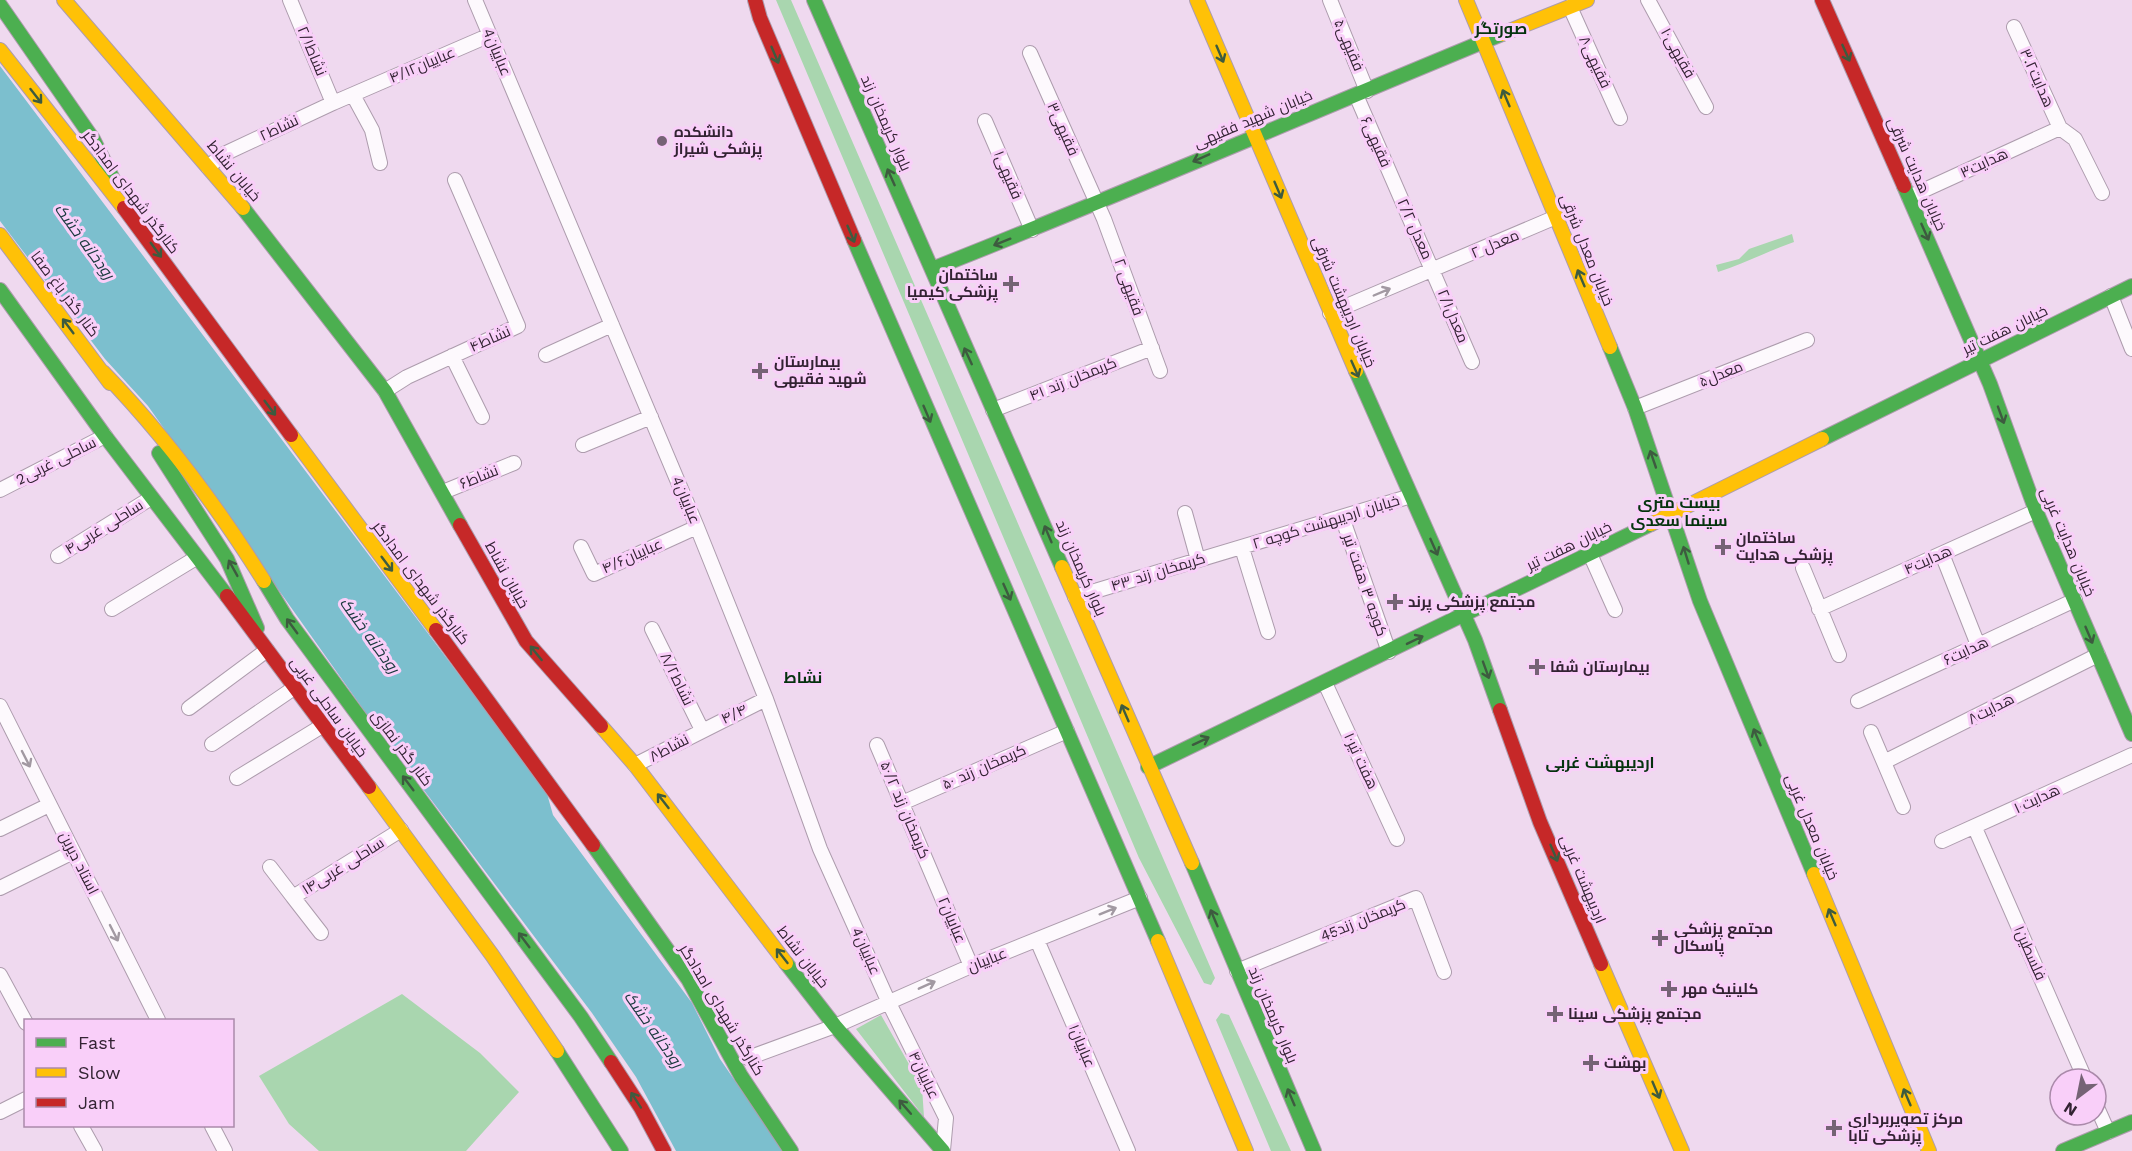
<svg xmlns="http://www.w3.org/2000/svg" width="2132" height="1151" font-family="'Work Sans',Cairo,sans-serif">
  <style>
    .green { fill: #a9d6af }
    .water { fill: #7cbfce }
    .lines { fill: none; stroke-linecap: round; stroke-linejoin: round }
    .street-casing { stroke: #ad9cad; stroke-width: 16 }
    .fast-casing { stroke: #ad9cad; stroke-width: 16 }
    .slow-casing { stroke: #ad9cad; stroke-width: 16 }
    .jam-casing { stroke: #ad9cad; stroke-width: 16 }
    .street { stroke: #fdf9fd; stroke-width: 14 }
    .fast { stroke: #4caf50; stroke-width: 14 }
    .slow { stroke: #ffc107; stroke-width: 14 }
    .jam { stroke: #c62828; stroke-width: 14 }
    .oneway { stroke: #3d5b3f }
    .oneway2 { stroke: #a299a2 }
    .poi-dot { fill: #756375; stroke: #f9cff9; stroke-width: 2 }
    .labels { text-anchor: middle; stroke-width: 6; stroke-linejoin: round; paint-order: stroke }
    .street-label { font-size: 15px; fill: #332333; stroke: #f9cff9 }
    .poi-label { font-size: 15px; font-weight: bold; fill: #332333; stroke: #f9cff9; text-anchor: start }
    .neighbourhood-label { font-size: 16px; font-weight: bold; fill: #05330e; stroke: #f9cff9 }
    .water-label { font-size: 16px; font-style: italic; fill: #16373b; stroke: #f9cff9 }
  </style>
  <rect width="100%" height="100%" fill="#efd9ef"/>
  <!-- green -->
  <path class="green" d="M 776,0 L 791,0 L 1215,978 L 1211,985 L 1204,983 L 1139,858 Z
    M 1792,234 L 1794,242 C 1768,251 1744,264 1718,272 L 1716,265 L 1739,259 L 1749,249 Z
    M 402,994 L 480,1053 L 519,1092 L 466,1151 L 319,1151 L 289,1124 L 259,1076 Z
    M 1221,1013 L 1229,1015 L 1291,1151 L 1271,1151 L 1216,1020 Z
    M 881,1015 L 922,1087 L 924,1117 L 856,1029 Z"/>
  <!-- water -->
  <path class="water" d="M 0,66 L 546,790 L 553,815 L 692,1003 L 720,1059 L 783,1151 L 676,1151 L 636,1077 L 592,1013 L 368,716 L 148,406 L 105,359 L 0,221 Z"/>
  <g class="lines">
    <defs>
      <path id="street" d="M 290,0 L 333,103
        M 475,0 L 697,527 L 766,699 L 820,849 L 889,1003 L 946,1118 L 943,1150
        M 1330,0 L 1367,91
        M 1648,0 L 1706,107
        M 1570,7 L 1620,118
        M 2014,27 L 2060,128
        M 1030,53 L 1104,219 L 1160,371
        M 353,95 L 372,130 L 380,163
        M 1356,95 L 1472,362
        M 985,121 L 1032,230
        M 2060,128 L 2075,139 L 2102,193
        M 208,167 L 224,154 L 333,103 L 490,35
        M 1909,197 L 2060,128
        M 2111,296 L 2132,349
        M 1330,313 L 1556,217
        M 546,355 L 612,325
        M 452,356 L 482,417
        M 385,391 L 407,377 L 518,326 L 455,180
        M 1635,408 L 1807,340
        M 993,410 L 1152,348
        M 583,445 L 651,417
        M 0,490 L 105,436
        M 443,492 L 514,463
        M 1185,513 L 1198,560
        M 1342,517 L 1389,652
        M 581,547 L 594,574 L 697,527
        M 1242,548 L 1268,632
        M 1590,554 L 1615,610
        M 1942,554 L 1978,645
        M 58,556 L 151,498
        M 1803,568 L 1839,655
        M 1075,597 L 1411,496
        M 112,609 L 196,558
        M 1819,609 L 2036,511
        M 652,629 L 702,730
        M 1325,683 L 1397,839
        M 1858,701 L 2075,600
        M 0,706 L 158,1020
        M 189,708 L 267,650
        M 1871,732 L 1903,807
        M 212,744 L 294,688
        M 877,745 L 971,966
        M 1884,762 L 2098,655
        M 635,765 L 766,699
        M 237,778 L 322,726
        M 902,803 L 1067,731
        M 1975,828 L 2085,1079
        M 0,829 L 49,805
        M 1942,841 L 2132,755
        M 270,867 L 293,897
        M 0,888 L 73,852
        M 321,933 L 293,897 L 401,830
        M 1037,940 L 1128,1151
        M 1237,971 L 1416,898 L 1444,972
        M 0,975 L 26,1023
        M 748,1058 L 835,1026 L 971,966 L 1140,898
        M 2096,1105 L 2108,1132
        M 0,1112 L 26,1099
        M 81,1126 L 95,1151
        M 212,1126 L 225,1151"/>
      <path id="fast" d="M 814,0 L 1062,567
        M 0,5 L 93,139 L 114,181
        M 1904,186 L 1990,384 L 2036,511 L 2132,734
        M 243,208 L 385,391 L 460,525
        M 854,240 L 1158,941
        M 932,269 C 1123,194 1312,112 1502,34
        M 0,290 L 105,436 L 227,596
        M 1610,347 L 1635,408 L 1700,601 L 1814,874
        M 1356,371 L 1475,640 L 1500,710
        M 1822,439 L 2132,286
        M 159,453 L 227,559 L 257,628
        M 264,581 L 287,619 L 581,1017 L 611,1062
        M 1148,767 L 1651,524
        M 593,845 L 688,979 L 741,1076 L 791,1151
        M 1192,863 L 1314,1151
        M 786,963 L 835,1026 L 943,1151
        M 557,1051 L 621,1151
        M 2063,1151 L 2132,1122"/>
      <path id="slow" d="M 64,0 L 243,208
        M 1197,0 L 1356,371
        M 1466,0 L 1610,347
        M 1502,34 L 1587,0
        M 0,50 L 124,208
        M 0,235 L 110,383
        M 103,372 C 165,436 217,506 264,581
        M 291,435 L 436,630
        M 1651,524 L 1822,439
        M 1062,567 L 1192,863
        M 601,726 L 635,765 L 786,963
        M 369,787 L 492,955 L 557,1051
        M 1814,874 L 1929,1151
        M 1158,941 L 1246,1151
        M 1601,964 L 1682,1151"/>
      <path id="jam" d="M 755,0 L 760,18 L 854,240
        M 1822,0 L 1904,186
        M 124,208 L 291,435
        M 460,525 L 526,641 L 601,726
        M 227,596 L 369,787
        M 436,630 L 593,845
        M 1500,710 L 1540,822 L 1601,964
        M 611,1062 L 641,1108 L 664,1151"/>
    </defs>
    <!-- street casing -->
    <use href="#street" class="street-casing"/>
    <!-- fast casing -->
    <use href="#fast" class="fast-casing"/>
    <!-- slow casing -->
    <use href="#slow" class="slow-casing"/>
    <!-- jam casing -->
    <use href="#jam" class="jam-casing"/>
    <!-- street -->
    <use href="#street" class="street"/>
    <!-- fast -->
    <use href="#fast" class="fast"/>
    <!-- slow -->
    <use href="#slow" class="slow"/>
    <!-- jam -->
    <use href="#jam" class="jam"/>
  </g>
  <!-- one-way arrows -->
  <defs><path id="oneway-shaft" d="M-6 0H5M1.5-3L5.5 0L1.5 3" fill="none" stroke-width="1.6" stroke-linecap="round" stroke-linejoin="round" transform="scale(1.5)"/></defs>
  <g class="oneway">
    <use href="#oneway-shaft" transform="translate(1846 53) rotate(66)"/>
    <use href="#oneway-shaft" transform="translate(1220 54) rotate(67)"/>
    <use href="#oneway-shaft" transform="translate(775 55) rotate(67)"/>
    <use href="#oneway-shaft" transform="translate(36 96) rotate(52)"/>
    <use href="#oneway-shaft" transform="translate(1506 98) rotate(-113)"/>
    <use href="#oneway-shaft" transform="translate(1201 158) rotate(156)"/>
    <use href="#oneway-shaft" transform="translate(891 177) rotate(-114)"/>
    <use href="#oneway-shaft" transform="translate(1278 190) rotate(67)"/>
    <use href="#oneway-shaft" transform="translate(1925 232) rotate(66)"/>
    <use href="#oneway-shaft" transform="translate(851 234) rotate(67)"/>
    <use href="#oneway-shaft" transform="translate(1002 242) rotate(158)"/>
    <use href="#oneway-shaft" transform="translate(156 250) rotate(54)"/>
    <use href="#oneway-shaft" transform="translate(1581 278) rotate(-113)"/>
    <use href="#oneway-shaft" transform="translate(68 326) rotate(-127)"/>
    <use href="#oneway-shaft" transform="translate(968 356) rotate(-115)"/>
    <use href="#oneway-shaft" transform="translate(1355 369) rotate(66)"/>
    <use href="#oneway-shaft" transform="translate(270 408) rotate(53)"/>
    <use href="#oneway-shaft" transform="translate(927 414) rotate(67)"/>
    <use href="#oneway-shaft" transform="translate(2001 415) rotate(70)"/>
    <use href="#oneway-shaft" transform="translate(1653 459) rotate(-109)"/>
    <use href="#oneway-shaft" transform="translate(1048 534) rotate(-113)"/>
    <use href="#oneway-shaft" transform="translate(1434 547) rotate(66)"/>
    <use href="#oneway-shaft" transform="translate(1686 555) rotate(-107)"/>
    <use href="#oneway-shaft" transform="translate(387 564) rotate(53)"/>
    <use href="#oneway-shaft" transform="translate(233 568) rotate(-119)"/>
    <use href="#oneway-shaft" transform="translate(1007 592) rotate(66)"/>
    <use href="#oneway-shaft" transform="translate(292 626) rotate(-126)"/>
    <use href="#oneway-shaft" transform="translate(2089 635) rotate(67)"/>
    <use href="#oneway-shaft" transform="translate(1415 640) rotate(-26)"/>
    <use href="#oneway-shaft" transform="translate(536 653) rotate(-129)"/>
    <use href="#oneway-shaft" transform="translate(1486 670) rotate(70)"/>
    <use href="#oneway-shaft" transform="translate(1125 713) rotate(-113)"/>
    <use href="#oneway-shaft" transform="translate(1757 737) rotate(-113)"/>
    <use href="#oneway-shaft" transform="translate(1201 741) rotate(-25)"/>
    <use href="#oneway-shaft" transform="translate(408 783) rotate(-127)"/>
    <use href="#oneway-shaft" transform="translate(663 801) rotate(-128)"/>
    <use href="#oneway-shaft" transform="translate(1554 853) rotate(67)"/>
    <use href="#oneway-shaft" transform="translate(1832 917) rotate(-113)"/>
    <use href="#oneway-shaft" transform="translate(1214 918) rotate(-113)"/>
    <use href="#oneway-shaft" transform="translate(524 940) rotate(-127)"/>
    <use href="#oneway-shaft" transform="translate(782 956) rotate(-128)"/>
    <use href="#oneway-shaft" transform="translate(1656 1090) rotate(67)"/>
    <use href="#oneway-shaft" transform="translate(1291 1097) rotate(-113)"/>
    <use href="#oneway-shaft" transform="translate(1907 1097) rotate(-113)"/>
    <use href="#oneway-shaft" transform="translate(636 1100) rotate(-123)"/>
    <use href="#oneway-shaft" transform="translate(905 1107) rotate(-131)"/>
  </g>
  <g class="oneway2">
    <use href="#oneway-shaft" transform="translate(1382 292) rotate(-23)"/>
    <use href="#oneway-shaft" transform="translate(26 759) rotate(63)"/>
    <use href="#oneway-shaft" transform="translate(1108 911) rotate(-22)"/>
    <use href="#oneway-shaft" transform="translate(114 933) rotate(63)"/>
    <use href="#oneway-shaft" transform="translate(927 985) rotate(-24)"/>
  </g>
  <!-- markers -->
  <g class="poi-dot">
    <circle cx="662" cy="141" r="6"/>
    <path d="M1008 275h6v6h6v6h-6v6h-6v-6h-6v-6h6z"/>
    <path d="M757 362h6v6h6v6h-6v6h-6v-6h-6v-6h6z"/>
    <path d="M1720 538h6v6h6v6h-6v6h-6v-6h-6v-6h6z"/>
    <path d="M1392 593h6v6h6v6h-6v6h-6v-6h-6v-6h6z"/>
    <path d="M1534 658h6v6h6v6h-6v6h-6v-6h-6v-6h6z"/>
    <path d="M1657 929h6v6h6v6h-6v6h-6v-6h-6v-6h6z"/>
    <path d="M1666 980h6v6h6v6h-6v6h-6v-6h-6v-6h6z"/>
    <path d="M1552 1005h6v6h6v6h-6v6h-6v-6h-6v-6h6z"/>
    <path d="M1588 1054h6v6h6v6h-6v6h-6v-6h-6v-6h6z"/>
    <path d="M1831 1119h6v6h6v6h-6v6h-6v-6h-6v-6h6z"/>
  </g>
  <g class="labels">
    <!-- street labels -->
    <g class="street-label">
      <text transform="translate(1349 45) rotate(67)" y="5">فقیهی۵</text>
      <text transform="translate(312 51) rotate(67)" y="5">نشاط۲/۱</text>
      <text transform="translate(497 52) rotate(67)" y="5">عباییان4</text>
      <text transform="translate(1678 53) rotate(61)" y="5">فقیهی۱۰</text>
      <text transform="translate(1595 62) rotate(65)" y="5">فقیهی۸</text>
      <text transform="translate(422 65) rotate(-23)" y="5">عباییان۴/۱۲</text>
      <text transform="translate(2037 78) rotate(66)" y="5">هدایت۳.۲</text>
      <text transform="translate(1253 119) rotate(-23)" y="5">خیابان شهید فقیهی</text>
      <text transform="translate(886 123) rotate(66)" y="5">بلوار کریمخان زند</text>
      <text transform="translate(279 128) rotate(-25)" y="5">نشاط۲</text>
      <text transform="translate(1063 129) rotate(66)" y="5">فقیهی۳</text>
      <text transform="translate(1376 142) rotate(66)" y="5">فقیهی۶</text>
      <text transform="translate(1984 163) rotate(-25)" y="5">هدایت۳</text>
      <text transform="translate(234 171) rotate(50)" y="5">خیابان نشاط</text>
      <text transform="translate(1917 174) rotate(66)" y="5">خیابان هدایت شرقی</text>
      <text transform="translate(1008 175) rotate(67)" y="5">فقیهی۱</text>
      <text transform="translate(131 192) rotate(53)" y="5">کنارگذر شهدای امدادگر</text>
      <text transform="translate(1415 229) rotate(66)" y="5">معدل ۲/۲</text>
      <text transform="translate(1495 244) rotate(-23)" y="5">معدل ۲</text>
      <text transform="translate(1587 250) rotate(68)" y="5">خیابان معدل شرقی</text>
      <text transform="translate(1129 287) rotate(70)" y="5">۲ فقیهی</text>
      <text transform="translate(65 294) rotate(53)" y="5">کنار گذر باغ صفا</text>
      <text transform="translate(1344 302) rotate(67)" y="5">خیابان اردیبهشت شرقی</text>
      <text transform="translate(1453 316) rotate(67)" y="5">۲/۱معدل</text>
      <text transform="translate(2005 330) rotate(-26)" y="5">خیابان هفت تیر</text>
      <text transform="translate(490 339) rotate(-24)" y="5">نشاط۴</text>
      <text transform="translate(1721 374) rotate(-22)" y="5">معدل۵</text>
      <text transform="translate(1073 379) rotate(-22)" y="5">کریمخان زند ۴۱</text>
      <text transform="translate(56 461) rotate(-27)" y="5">2ساحلی غربی</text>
      <text transform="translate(479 477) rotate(-22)" y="5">نشاط۶</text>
      <text transform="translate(686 500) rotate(67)" y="5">عباییان4</text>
      <text transform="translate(1326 522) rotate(-17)" y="5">خیابان اردیبهشت کوچه ۲</text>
      <text transform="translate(104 527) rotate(-32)" y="5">ساحلی غربی۴</text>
      <text transform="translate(2068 542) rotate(67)" y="5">خیابان هدایت غربی</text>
      <text transform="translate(1569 546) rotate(-26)" y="5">خیابان هفت تیر</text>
      <text transform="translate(632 556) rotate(-24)" y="5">عباییان۴/۶</text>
      <text transform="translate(1928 560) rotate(-24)" y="5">هدایت۴</text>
      <text transform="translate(1081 568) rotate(66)" y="5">بلوار کریمخان زند</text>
      <text transform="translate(1158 572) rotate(-17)" y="5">کریمخان زند ۴۳</text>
      <text transform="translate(507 575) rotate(61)" y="5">خیابان نشاط</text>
      <text transform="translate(421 583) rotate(53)" y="5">کنارگذر شهدای امدادگر</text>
      <text transform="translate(1365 585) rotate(71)" y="5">کوچه ۳ هفت تیر</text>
      <text transform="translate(1966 651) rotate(-25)" y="5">هدایت۶</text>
      <text transform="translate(677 679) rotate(64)" y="5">نشاط۸/۲</text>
      <text transform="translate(329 707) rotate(54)" y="5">خیابان ساحلی غربی</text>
      <text transform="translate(1991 709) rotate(-27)" y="5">هدایت۸</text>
      <text transform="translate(734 714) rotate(-26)" y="5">۴/۴</text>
      <text transform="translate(402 748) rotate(53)" y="5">کنار گذر نمازی</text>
      <text transform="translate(669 748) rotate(-28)" y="5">نشاط۸</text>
      <text transform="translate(1361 761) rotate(65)" y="5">۱۰هفت تیر</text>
      <text transform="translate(984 767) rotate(-24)" y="5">کریمخان زند ۵۰</text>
      <text transform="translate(2037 799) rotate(-25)" y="5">هدایت۱۰</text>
      <text transform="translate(905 810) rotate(67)" y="5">کریمخان زند ۵۰/۲</text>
      <text transform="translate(1812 827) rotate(67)" y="5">خیابان معدل غربی</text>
      <text transform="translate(79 863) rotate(63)" y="5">استاد دیرین</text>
      <text transform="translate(343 866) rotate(-32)" y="5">ساحلی غربی۱۴</text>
      <text transform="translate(1583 879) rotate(67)" y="5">اردیبهشت غربی</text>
      <text transform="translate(952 920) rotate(67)" y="5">عباییان۲</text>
      <text transform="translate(1363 920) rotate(-22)" y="5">کریمخان زند45</text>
      <text transform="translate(866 951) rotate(66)" y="5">عباییان4</text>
      <text transform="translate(2030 953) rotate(66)" y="5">فلسطین۱</text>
      <text transform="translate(803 957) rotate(52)" y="5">خیابان نشاط</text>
      <text transform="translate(987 960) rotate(-22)" y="5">عباییان</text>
      <text transform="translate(722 1010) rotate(59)" y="5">کنارگذر شهدای امدادگر</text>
      <text transform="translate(1273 1015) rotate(67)" y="5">بلوار کریمخان زند</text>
      <text transform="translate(1082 1046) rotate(67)" y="5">عباییان۱</text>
      <text transform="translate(924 1075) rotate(64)" y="5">عباییان۴</text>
    </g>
    <!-- poi labels -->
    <g class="poi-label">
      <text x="674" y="137">دانشکده<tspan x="674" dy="17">پزشکی شیراز</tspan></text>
      <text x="998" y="280" text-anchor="end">ساختمان<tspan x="998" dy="17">پزشکی کیمیا</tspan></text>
      <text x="774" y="367">بیمارستان<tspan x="774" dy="17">شهید فقیهی</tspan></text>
      <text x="1736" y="543">ساختمان<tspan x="1736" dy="17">پزشکی هدایت</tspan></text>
      <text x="1408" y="607">مجتمع پزشکی پرند</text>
      <text x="1550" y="672">بیمارستان شفا</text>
      <text x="1674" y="934">مجتمع پزشکی<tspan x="1674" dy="17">پاسکال</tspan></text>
      <text x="1682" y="994">کلینیک مهر</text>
      <text x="1568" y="1019">مجتمع پزشکی سینا</text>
      <text x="1604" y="1068">بهشت</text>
      <text x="1848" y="1124">مرکز تصویربرداری<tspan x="1848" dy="17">پزشکی تابا</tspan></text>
    </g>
    <!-- neighbourhood labels -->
    <g class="neighbourhood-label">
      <text x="1501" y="34">صورتگر</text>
      <text x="1679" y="508">بیست متری<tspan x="1679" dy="18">سینما سعدی</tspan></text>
      <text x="803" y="683">نشاط</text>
      <text x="1600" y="768">اردیبهشت غربی</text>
    </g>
    <!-- water labels -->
    <g class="water-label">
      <text transform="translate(85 241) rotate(54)" y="6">رودخانه خشک</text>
      <text transform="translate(370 635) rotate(54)" y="6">رودخانه خشک</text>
      <text transform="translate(654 1029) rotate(55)" y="6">رودخانه خشک</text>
    </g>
  </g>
  <!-- legend -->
  <rect x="24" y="1019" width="210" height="108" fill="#f9cff9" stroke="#aa8aaa" stroke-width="1.5"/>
  <rect x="36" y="1038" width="30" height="9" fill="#4caf50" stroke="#aa8aaa" stroke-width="1.5"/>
  <text x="78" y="1049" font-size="18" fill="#332333">Fast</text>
  <rect x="36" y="1068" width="30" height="9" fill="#ffc107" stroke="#aa8aaa" stroke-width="1.5"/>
  <text x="78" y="1079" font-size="18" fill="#332333">Slow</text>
  <rect x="36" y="1098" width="30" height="9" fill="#c62828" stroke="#aa8aaa" stroke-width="1.5"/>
  <text x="78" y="1109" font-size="18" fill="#332333">Jam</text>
  <!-- north arrow -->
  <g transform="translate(2078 1097) rotate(212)"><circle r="28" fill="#f9cff9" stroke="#aa8aaa" stroke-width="1.5"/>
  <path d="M0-4.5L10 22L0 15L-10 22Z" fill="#756375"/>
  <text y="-9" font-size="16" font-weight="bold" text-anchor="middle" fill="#332333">N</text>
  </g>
</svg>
